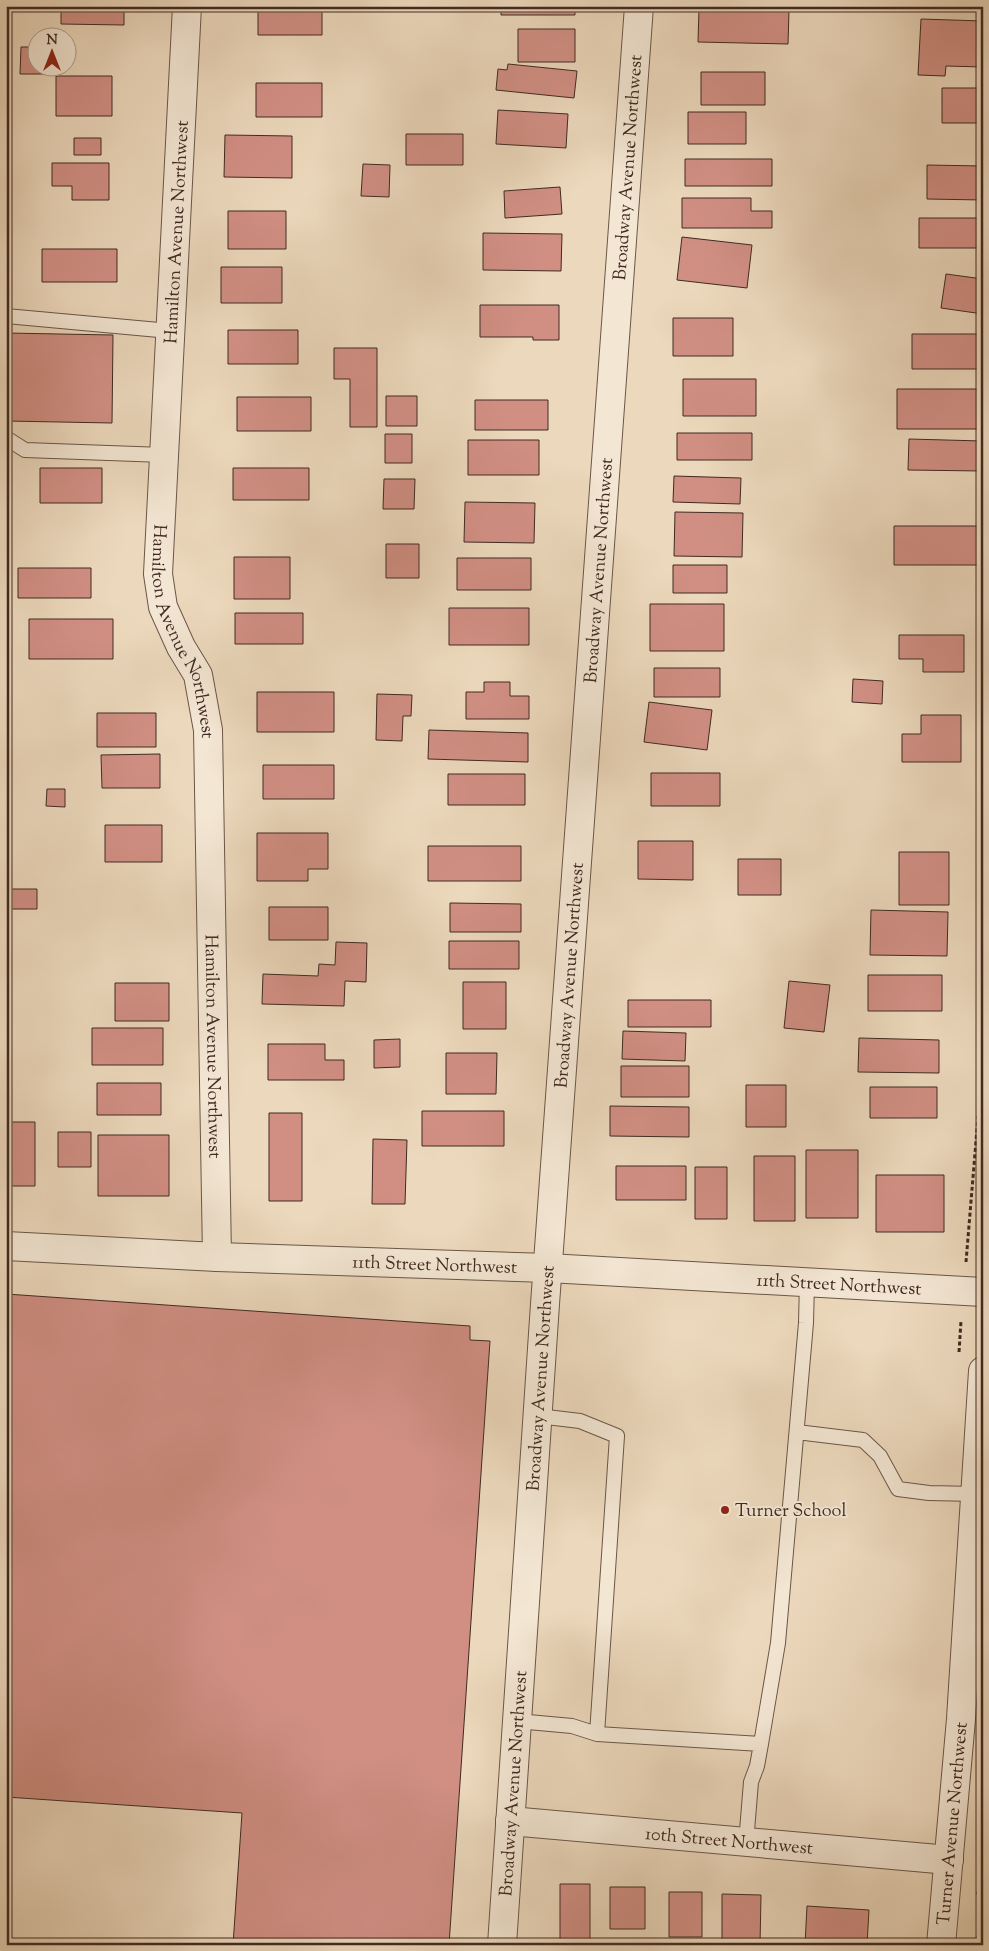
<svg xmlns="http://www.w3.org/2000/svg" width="989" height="1951" font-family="'Sorts Mill Goudy',serif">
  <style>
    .building { fill: #d18f84; stroke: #402a22 }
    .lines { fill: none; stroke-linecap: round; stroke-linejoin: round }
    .service-casing { stroke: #6b5648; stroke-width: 16 }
    .minor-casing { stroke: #6b5648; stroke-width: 30 }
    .tertiary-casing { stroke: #6b5648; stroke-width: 30 }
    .path { stroke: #402a22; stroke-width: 3; stroke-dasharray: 4 2.5; stroke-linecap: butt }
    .service { stroke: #f3e6d3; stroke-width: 14 }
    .minor { stroke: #f3e6d3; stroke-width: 28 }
    .tertiary { stroke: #f3e6d3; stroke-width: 28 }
    .poi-dot { fill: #8f2418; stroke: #f3e6d3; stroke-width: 2 }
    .labels { text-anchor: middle; stroke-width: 4; stroke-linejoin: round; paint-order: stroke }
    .street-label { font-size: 18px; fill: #402a22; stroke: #f3e6d3 }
    .poi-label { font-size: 18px; fill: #402a22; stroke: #f3e6d3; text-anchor: start }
  </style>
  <rect width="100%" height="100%" fill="#ecd8bc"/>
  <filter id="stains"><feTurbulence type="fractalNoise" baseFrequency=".004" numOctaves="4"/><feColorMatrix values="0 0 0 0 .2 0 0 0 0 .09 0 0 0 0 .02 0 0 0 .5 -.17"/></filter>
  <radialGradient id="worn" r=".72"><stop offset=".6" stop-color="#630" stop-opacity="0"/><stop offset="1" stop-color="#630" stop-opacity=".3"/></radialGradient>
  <!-- building -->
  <path class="building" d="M 61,6 L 124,6 L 124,25 L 61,24 Z
    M 258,6 L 322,6 L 322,35 L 258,35 Z
    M 501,6 L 575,6 L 575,15 L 501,15 Z
    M 699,9 L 789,11 L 788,44 L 698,42 Z
    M 921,19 L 983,21 L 983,67 L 946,66 L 945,76 L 918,75 Z
    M 518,29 L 575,29 L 575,62 L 518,62 Z
    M 21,47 L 38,47 L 38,68 L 45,68 L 45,74 L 20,74 Z
    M 508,64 L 577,71 L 574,98 L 496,90 L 498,69 L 507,70 Z
    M 701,72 L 765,72 L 765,105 L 701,105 Z
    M 56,76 L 112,76 L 112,116 L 56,116 Z
    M 256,83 L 322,83 L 322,117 L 256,117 Z
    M 942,88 L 983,88 L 983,123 L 942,123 Z
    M 498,110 L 568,114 L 566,148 L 496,144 Z
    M 688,112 L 746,112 L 746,144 L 688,144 Z
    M 406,134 L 463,134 L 463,165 L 406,165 Z
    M 225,135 L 292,136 L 292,178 L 224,177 Z
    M 74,138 L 101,138 L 101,155 L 74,155 Z
    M 685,159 L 772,159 L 772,186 L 685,186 Z
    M 52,163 L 109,163 L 109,200 L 72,200 L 72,186 L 52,186 Z
    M 363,164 L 390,165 L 389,197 L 361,196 Z
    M 927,165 L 983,166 L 983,200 L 927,199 Z
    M 560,187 L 562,214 L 505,218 L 504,191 Z
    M 682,198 L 751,198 L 751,211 L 772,211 L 772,228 L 682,228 Z
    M 228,211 L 286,211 L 286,249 L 228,249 Z
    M 919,218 L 983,218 L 983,248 L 919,248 Z
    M 483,233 L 562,234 L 561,271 L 483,270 Z
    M 682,237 L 752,245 L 747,288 L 677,280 Z
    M 42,249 L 117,249 L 117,282 L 42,282 Z
    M 221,267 L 282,267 L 282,303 L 221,303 Z
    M 946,274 L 983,279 L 983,314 L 941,308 Z
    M 480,305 L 559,305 L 559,340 L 533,340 L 533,337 L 480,337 Z
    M 673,318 L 733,318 L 733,356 L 673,356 Z
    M 228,330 L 298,330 L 298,364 L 228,364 Z
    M 6,333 L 113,335 L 112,423 L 6,421 Z
    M 912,334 L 983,334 L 983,369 L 912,369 Z
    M 334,348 L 377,348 L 377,427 L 350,427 L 350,379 L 334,379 Z
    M 683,379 L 756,379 L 756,416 L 683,416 Z
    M 897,389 L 983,389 L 983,429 L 897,429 Z
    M 386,396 L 417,396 L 417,426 L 386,426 Z
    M 237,397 L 311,397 L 311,431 L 237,431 Z
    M 475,400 L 548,400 L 548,430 L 475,430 Z
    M 677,433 L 752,433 L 752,460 L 677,460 Z
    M 385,434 L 412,434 L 412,463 L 385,463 Z
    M 909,439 L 982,441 L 982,471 L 908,470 Z
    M 468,440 L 539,440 L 539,475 L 468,475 Z
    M 40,468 L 102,468 L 102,503 L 40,503 Z
    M 233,468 L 309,468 L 309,500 L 233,500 Z
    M 674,476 L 741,478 L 740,504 L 673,502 Z
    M 384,479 L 415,479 L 414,509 L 383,509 Z
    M 465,502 L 535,503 L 534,543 L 464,542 Z
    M 675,512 L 743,513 L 742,557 L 674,556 Z
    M 894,526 L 980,526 L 980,565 L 894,565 Z
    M 386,544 L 419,544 L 419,578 L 386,578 Z
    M 234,557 L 290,557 L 290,599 L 234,599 Z
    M 457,558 L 531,558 L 531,590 L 457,590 Z
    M 673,565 L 727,565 L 727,593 L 673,593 Z
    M 18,568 L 91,568 L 91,598 L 18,598 Z
    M 650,604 L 724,604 L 724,651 L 650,651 Z
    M 449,608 L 529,608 L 529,645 L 449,645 Z
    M 235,613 L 303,613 L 303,644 L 235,644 Z
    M 29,619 L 113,619 L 113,659 L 29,659 Z
    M 899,635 L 964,635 L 964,672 L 923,672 L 923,659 L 899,659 Z
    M 654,668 L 720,668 L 720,697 L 654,697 Z
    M 853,679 L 883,681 L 882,704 L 852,702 Z
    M 484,682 L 510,682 L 510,696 L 529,696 L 529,719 L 466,719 L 466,692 L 484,692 Z
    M 257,692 L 334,692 L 334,732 L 257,732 Z
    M 377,694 L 412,695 L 411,716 L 403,716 L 402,741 L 376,740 Z
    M 649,702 L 712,710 L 707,750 L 644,742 Z
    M 97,713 L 156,713 L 156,747 L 97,747 Z
    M 921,715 L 961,715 L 961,762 L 902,762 L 902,734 L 921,734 Z
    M 429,730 L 528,733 L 528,762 L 428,759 Z
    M 160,754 L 160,788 L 102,788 L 101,755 Z
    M 263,765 L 334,765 L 334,799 L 263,799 Z
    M 651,773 L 720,773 L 720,806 L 651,806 Z
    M 448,774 L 525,774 L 525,805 L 448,805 Z
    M 47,789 L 65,789 L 65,807 L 46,806 Z
    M 105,825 L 162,825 L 162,862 L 105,862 Z
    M 257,833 L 328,833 L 328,869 L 308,869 L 308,881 L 257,881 Z
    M 638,841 L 693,841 L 693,880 L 638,879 Z
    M 428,846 L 521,846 L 521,881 L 428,881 Z
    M 899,852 L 949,852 L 949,905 L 899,905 Z
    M 738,859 L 781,859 L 781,895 L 738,895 Z
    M 9,889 L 37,889 L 37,909 L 9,909 Z
    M 450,903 L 521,904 L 521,932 L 450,932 Z
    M 269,907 L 328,907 L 328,940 L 269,940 Z
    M 871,910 L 948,912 L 947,956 L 870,955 Z
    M 449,941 L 519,941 L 519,969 L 449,969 Z
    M 336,942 L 367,943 L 366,982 L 345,981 L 344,1006 L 262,1004 L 263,974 L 318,976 L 319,964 L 335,965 Z
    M 868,975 L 942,975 L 942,1011 L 868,1011 Z
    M 789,981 L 830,985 L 824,1032 L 784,1028 Z
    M 463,982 L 506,982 L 506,1029 L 463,1029 Z
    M 115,983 L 169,983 L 169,1021 L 115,1021 Z
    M 628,1000 L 711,1000 L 711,1027 L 628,1027 Z
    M 92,1028 L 163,1028 L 163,1065 L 92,1065 Z
    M 623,1031 L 686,1033 L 685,1061 L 622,1059 Z
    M 859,1038 L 939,1040 L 939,1073 L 858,1072 Z
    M 400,1039 L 400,1067 L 374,1068 L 374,1040 Z
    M 268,1044 L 325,1044 L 325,1060 L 344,1060 L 344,1080 L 268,1080 Z
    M 446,1053 L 497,1053 L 496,1094 L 446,1094 Z
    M 621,1066 L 689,1066 L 689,1097 L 621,1097 Z
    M 97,1083 L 161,1083 L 161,1115 L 97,1115 Z
    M 746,1085 L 786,1085 L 786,1127 L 746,1127 Z
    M 870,1087 L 937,1087 L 937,1118 L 870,1118 Z
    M 610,1106 L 689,1107 L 689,1137 L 610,1136 Z
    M 422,1111 L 504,1111 L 504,1146 L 422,1146 Z
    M 269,1113 L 302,1113 L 302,1201 L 269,1201 Z
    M 6,1122 L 35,1122 L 35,1186 L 6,1186 Z
    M 58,1132 L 91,1132 L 91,1167 L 58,1167 Z
    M 98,1135 L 169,1135 L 169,1196 L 98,1196 Z
    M 373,1139 L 407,1140 L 405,1204 L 372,1204 Z
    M 806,1150 L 858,1150 L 858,1218 L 806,1218 Z
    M 754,1156 L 795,1156 L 795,1221 L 754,1221 Z
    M 616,1166 L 686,1166 L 686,1200 L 616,1200 Z
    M 695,1167 L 727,1167 L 727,1219 L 695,1219 Z
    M 876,1175 L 944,1175 L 944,1232 L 876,1232 Z
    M 6,1294 L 470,1326 L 470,1340 L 490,1341 L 449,1945 L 233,1945 L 242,1813 L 6,1797 Z
    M 560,1884 L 590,1884 L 590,1945 L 560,1945 Z
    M 610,1887 L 645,1887 L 645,1929 L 610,1929 Z
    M 669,1892 L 702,1892 L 702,1937 L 669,1937 Z
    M 722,1894 L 761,1895 L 760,1945 L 722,1945 Z
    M 807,1906 L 869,1910 L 867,1945 L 805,1945 Z"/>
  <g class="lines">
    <defs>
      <path id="service" d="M 6,316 L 170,331
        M 6,438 L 25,450 L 164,455
        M 797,1432 L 863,1440 L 880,1456 L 898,1489 L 929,1493 L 976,1494
        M 517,1721 L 572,1726 L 597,1734 L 617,1436 L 580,1421 L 538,1416
        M 597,1734 L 761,1744 L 757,1766 L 751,1782 L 746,1843
        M 761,1744 L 778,1643 L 806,1323 L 807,1282"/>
      <g id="minor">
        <path id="s1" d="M 187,6 L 158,574 L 163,607 L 181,647 L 198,675 L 208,730 L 217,1257"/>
        <path id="s2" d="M 6,1246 L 217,1257 L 548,1268 L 983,1292"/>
        <path id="s3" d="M 510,1821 L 949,1860"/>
      </g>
      <g id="tertiary">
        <path id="s4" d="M 502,1945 L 545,1304 L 639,6"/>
        <path id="s5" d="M 941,1945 L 961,1719 L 983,1371"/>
      </g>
    </defs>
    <!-- service casing -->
    <use href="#service" class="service-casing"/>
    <!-- minor casing -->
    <use href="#minor" class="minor-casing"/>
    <!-- tertiary casing -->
    <use href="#tertiary" class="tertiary-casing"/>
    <!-- path -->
    <path class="path" d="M 966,1262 L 983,1056
      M 959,1352 L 961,1321
      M 976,1893 L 983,1893
      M 971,1942 L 983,1934"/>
    <!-- service -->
    <use href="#service" class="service"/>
    <!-- minor -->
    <use href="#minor" class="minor"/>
    <!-- tertiary -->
    <use href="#tertiary" class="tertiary"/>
  </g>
  <!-- markers -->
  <circle class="poi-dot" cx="725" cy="1510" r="5"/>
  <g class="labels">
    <!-- street labels -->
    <g class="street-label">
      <text dy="6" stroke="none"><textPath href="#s4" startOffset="1782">Broadway Avenue Northwest</textPath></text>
      <text transform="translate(176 232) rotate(-87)" y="6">Hamilton Avenue Northwest</text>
      <text dy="6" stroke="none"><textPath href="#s4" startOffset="1378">Broadway Avenue Northwest</textPath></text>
      <text dy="6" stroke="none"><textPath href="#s1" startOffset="631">Hamilton Avenue Northwest</textPath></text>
      <text dy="6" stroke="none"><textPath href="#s4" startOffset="972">Broadway Avenue Northwest</textPath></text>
      <text dy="6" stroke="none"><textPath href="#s1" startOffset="1051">Hamilton Avenue Northwest</textPath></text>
      <text dy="6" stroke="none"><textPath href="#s2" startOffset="429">11th Street Northwest</textPath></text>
      <text dy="6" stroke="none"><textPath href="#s2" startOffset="834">11th Street Northwest</textPath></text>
      <text dy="6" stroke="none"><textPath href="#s4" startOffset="568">Broadway Avenue Northwest</textPath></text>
      <text dy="6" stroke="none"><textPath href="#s4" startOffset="162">Broadway Avenue Northwest</textPath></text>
      <text dy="6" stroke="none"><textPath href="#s5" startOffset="122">Turner Avenue Northwest</textPath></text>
      <text dy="6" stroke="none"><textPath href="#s3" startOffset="220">10th Street Northwest</textPath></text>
    </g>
    <!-- poi labels -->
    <g class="poi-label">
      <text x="735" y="1516">Turner School</text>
    </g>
  </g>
  <!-- margin -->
  <rect width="989" height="1951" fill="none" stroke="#ecd8bc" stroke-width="25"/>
  <rect x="8" y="8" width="974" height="1936" fill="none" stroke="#402a22" stroke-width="2.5"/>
  <rect x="12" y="12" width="964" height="1926" fill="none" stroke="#402a22"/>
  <!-- north arrow -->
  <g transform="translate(52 52)"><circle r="24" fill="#f3e6d3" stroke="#ab9b8c"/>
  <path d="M0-4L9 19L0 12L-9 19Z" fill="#8f2418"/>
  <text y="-8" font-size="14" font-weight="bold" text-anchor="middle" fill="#402a22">N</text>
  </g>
  <rect width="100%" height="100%" filter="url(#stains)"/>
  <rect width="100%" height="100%" fill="url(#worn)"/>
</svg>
